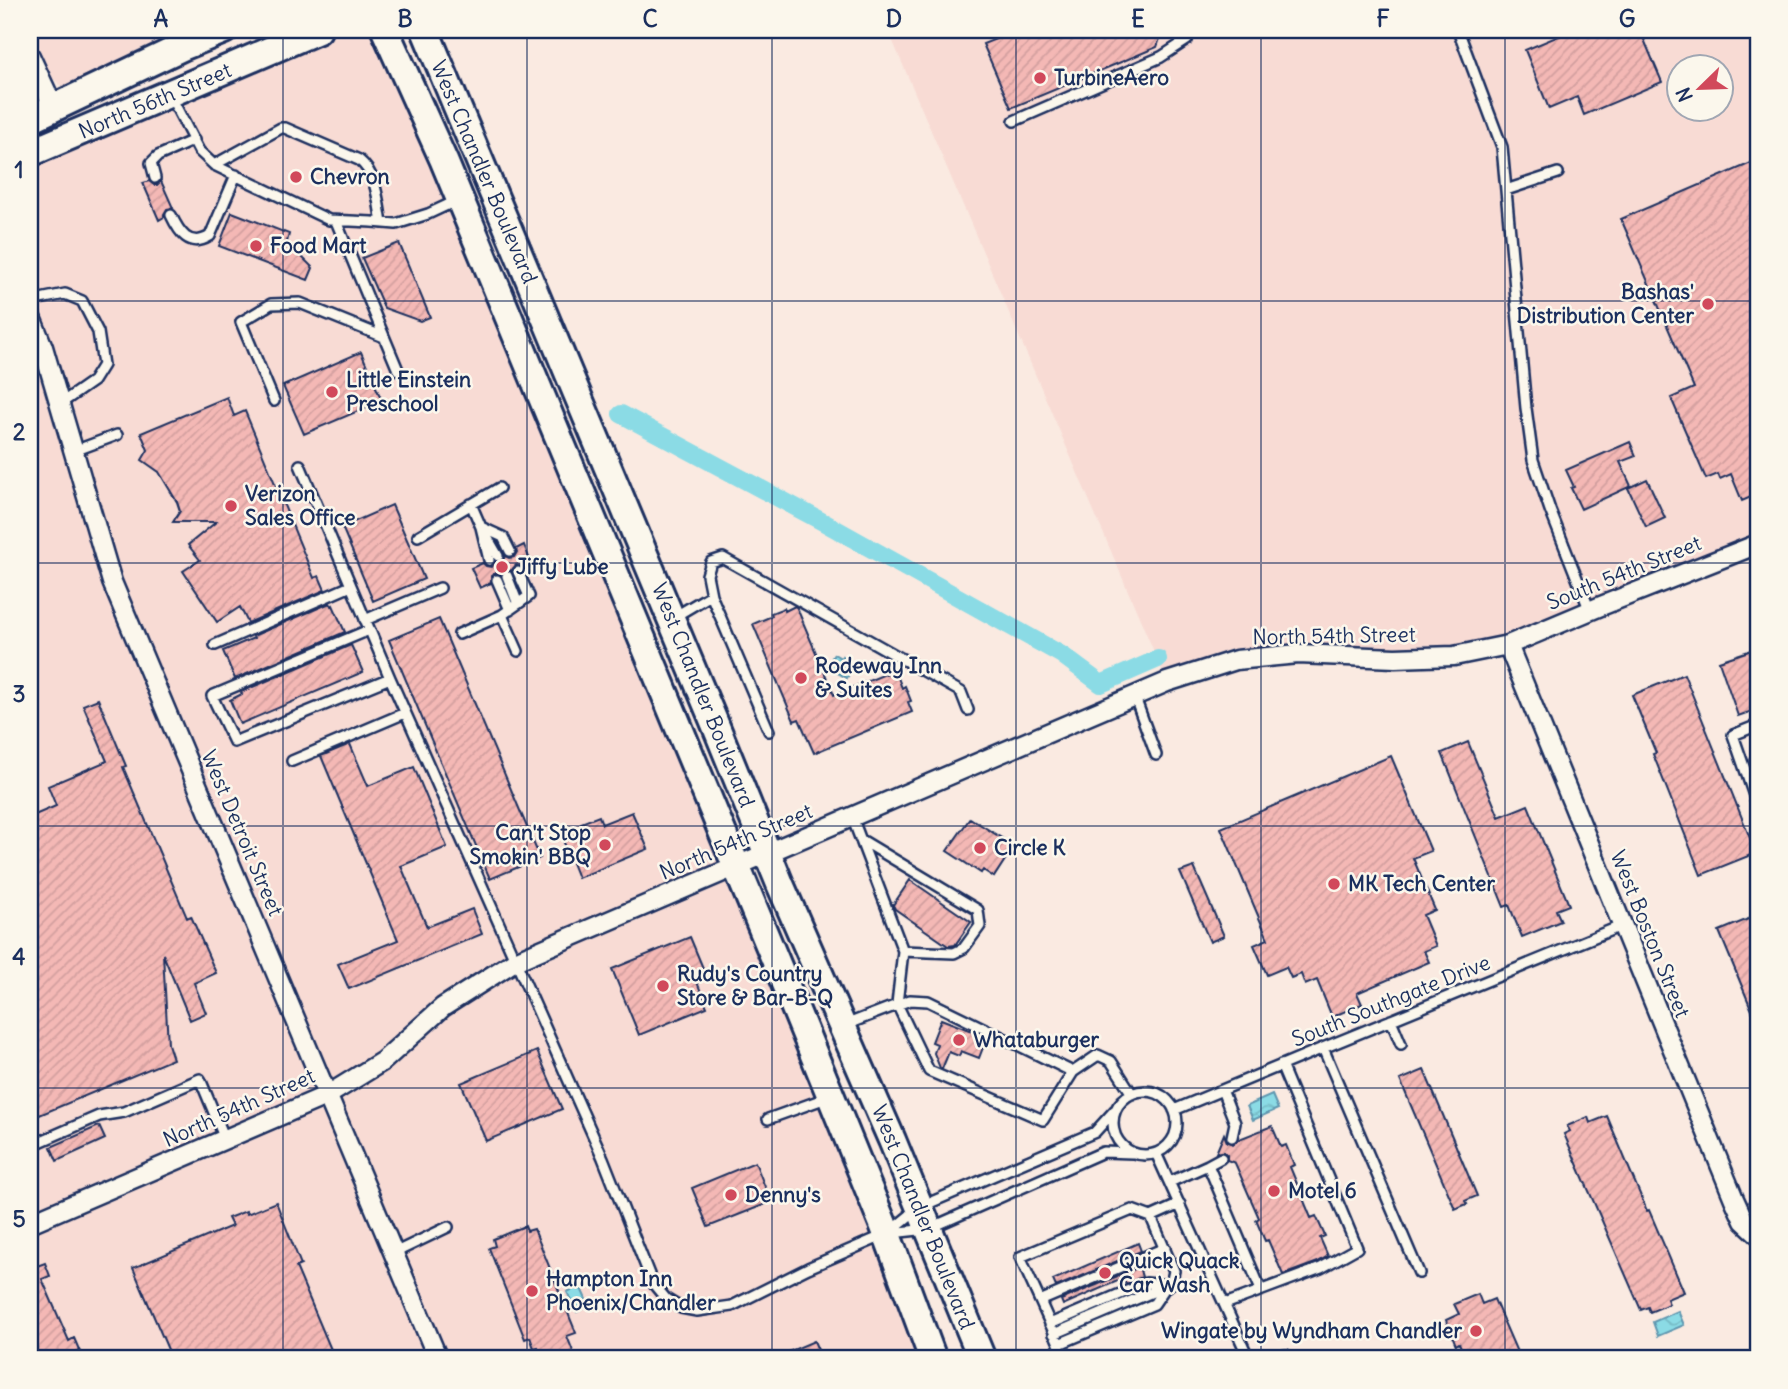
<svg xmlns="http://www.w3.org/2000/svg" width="1788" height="1389" font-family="Delius,sans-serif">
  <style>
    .built { fill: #f8dbd4; fill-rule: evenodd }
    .water { fill: url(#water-waves); stroke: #5e96af; stroke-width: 2 }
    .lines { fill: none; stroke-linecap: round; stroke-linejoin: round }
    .canal { stroke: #8bdbe5; stroke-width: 18 }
    .building { fill: url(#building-hatch); stroke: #1b2f5e; stroke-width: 2 }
    .lane-casing { stroke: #1b2f5e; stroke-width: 14 }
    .street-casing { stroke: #1b2f5e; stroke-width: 23 }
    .secondary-casing { stroke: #1b2f5e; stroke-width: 32 }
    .lane { stroke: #fbf7ec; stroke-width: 9 }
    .street { stroke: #fbf7ec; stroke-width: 18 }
    .secondary { stroke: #fbf7ec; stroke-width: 26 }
    .grid { fill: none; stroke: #1b2f5e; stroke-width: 2; stroke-opacity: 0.55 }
    .poi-dot { fill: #d1495b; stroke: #fbf7ec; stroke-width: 2.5 }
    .labels { text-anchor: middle; stroke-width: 5; stroke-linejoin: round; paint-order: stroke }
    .poi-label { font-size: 21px; font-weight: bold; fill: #1b2f5e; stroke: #fbf7ec; text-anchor: start }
    .street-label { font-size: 21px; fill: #1b2f5e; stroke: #fbf7ec }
    .neatline { fill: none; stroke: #1b2f5e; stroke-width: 2.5 }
    .grid-label { font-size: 23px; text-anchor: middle; font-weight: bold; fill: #1b2f5e }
  </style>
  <defs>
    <pattern id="water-waves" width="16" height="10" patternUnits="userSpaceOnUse" patternTransform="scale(1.75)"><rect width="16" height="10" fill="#8bdbe5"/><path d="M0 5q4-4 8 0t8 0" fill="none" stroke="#77bcc7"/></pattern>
    <pattern id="building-hatch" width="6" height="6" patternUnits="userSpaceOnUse" patternTransform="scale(1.75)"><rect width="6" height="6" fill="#f4b8b5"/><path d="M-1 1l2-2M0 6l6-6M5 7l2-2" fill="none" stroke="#d19e9e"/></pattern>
  </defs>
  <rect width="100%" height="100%" fill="#faeae1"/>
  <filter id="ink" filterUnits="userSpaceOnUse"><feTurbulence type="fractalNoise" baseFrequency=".0143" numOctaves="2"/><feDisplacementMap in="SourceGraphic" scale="14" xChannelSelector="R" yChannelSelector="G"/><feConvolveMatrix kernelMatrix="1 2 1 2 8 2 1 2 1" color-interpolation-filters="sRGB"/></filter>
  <g filter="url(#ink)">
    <!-- built -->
    <path class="built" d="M 32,30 L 186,30 L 149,54 L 74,87 L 62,86 L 51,77 Z
      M 318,30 L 385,30 L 933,1359 L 30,1359 L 30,153 Z
      M 888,30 L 1758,30 L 1758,540 L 1508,645 L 1298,654 L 1167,682 ZM 1680,66 L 1722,66 L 1722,108 L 1680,108 Z"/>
    <!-- water -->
    <path class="water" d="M 834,654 L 841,658 L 842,656 L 854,664 L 847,678 L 827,667 Z
      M 1272,1095 L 1278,1109 L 1253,1120 L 1247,1106 Z
      M 580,1286 L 589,1306 L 577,1312 L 567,1292 Z
      M 1678,1311 L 1684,1325 L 1658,1336 L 1653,1322 Z"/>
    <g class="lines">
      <!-- canal -->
      <path class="canal" d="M 621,414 L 825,523 L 1062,655 L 1101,684 L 1158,659"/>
    </g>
    <!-- building -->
    <path class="building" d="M 992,30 L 1163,30 L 1157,47 L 1011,108 L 983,44 L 996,39 Z
      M 1573,30 L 1640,30 L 1662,82 L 1584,115 L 1577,97 L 1549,109 L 1525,50 Z
      M 1758,160 L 1758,494 L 1742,501 L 1731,474 L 1720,479 L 1718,474 L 1706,479 L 1671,398 L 1694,388 L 1621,219 Z
      M 149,181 L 154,185 L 157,185 L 161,181 L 173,208 L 167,209 L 164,214 L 164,217 L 159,220 L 143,183 Z
      M 232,212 L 289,234 L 287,242 L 313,268 L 308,280 L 219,246 Z
      M 399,243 L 430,317 L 420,321 L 384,308 L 362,258 Z
      M 361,352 L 382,401 L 304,434 L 283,386 Z
      M 227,397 L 234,416 L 245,411 L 314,578 L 319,576 L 325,590 L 248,623 L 240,607 L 217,622 L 183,571 L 200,560 L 188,545 L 216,522 L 173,522 L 180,511 L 177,502 L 159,472 L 142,460 L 148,450 L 141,433 Z
      M 1630,442 L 1636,456 L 1620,462 L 1631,486 L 1581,509 L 1571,488 L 1574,487 L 1566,470 Z
      M 1647,479 L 1665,518 L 1646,527 L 1628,488 Z
      M 392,505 L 424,579 L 373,601 L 342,527 Z
      M 524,545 L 532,565 L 524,569 L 521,566 L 516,565 L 511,571 L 505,569 L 500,574 L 495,573 L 491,576 L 491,583 L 480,588 L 471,568 L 483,563 L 486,566 L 491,567 L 495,562 L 502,562 L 505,556 L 509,558 L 514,557 L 517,552 L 516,549 Z
      M 330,603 L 332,606 L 333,605 L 345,632 L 235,679 L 223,651 L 254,638 L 253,636 Z
      M 795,606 L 797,608 L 834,695 L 895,670 L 902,688 L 905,686 L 911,701 L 908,702 L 912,712 L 814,753 L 799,719 L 794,721 L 753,624 L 772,616 L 771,613 L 784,608 L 785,611 Z
      M 439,619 L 540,858 L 490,879 L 389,640 Z
      M 351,645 L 363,672 L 240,724 L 230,700 L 242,694 L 241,692 Z
      M 1758,648 L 1758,709 L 1738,716 L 1719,661 Z
      M 1684,674 L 1756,853 L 1701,875 L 1653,754 L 1656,753 L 1632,695 Z
      M 98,699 L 126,766 L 123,767 L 187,918 L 191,916 L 216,973 L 194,983 L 206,1013 L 190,1020 L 163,954 L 168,1044 L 173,1059 L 30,1119 L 30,817 L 56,806 L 48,786 L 107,761 L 83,705 Z
      M 1468,742 L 1499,817 L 1528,805 L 1569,905 L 1556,910 L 1561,921 L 1522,937 L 1509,905 L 1504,907 L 1442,753 Z
      M 350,744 L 368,786 L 414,767 L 447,847 L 401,866 L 427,927 L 472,909 L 482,934 L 349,989 L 338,964 L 398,940 L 321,756 Z
      M 1391,756 L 1431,851 L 1413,858 L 1435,910 L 1423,915 L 1436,946 L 1424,951 L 1429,962 L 1357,993 L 1362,1004 L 1332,1017 L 1317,980 L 1305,985 L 1301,974 L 1291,978 L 1286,967 L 1267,975 L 1254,945 L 1268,939 L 1221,828 Z
      M 632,812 L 648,849 L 578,878 L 563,840 L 584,831 L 581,823 L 599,816 L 602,824 Z
      M 970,818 L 1014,846 L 994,877 L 983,870 L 981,873 L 947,851 Z
      M 1194,867 L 1224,936 L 1210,942 L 1180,872 Z
      M 910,880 L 971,922 L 955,945 L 948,946 L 895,909 L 893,905 Z
      M 1758,915 L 1758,1025 L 1719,931 Z
      M 690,937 L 705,973 L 695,977 L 707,1007 L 639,1035 L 612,969 Z
      M 941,1019 L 987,1037 L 979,1058 L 961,1051 L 959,1056 L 949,1052 L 942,1069 L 940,1068 L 934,1053 L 937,1044 L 932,1042 Z
      M 537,1051 L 562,1109 L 486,1141 L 461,1083 Z
      M 1424,1070 L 1477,1196 L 1465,1201 L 1467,1204 L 1455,1209 L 1400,1080 Z
      M 1607,1116 L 1647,1211 L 1649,1210 L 1684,1292 L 1667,1299 L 1669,1304 L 1650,1312 L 1648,1307 L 1641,1310 L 1564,1134 L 1570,1131 L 1567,1126 L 1588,1117 L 1590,1123 Z
      M 99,1126 L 105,1139 L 57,1161 L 51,1147 Z
      M 1272,1126 L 1281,1147 L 1286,1145 L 1294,1165 L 1290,1167 L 1311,1218 L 1316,1216 L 1325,1236 L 1320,1238 L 1328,1256 L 1318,1262 L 1283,1275 L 1268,1240 L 1265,1241 L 1256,1220 L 1259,1218 L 1235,1163 L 1227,1160 L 1227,1155 L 1224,1152 L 1216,1153 L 1224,1134 L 1227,1142 L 1233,1144 L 1239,1139 Z
      M 755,1162 L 771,1202 L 708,1227 L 692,1188 Z
      M 276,1202 L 301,1265 L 296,1267 L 335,1359 L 172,1359 L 133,1268 L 232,1226 L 228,1218 L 246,1211 L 247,1214 Z
      M 525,1226 L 527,1231 L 534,1229 L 576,1333 L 567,1336 L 576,1359 L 543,1359 L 538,1347 L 534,1348 L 530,1337 L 525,1339 L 489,1248 L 495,1246 L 493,1239 Z
      M 1138,1243 L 1141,1251 L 1056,1287 L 1053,1280 Z
      M 30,1249 L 37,1266 L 45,1263 L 50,1276 L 42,1279 L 69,1341 L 74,1338 L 83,1359 L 30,1359 Z
      M 1146,1264 L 1147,1267 L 1140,1270 L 1142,1277 L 1126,1284 L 1122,1279 L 1063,1305 L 1061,1300 Z
      M 1478,1294 L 1482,1304 L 1494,1299 L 1520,1359 L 1466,1359 L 1459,1343 L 1456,1345 L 1446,1320 L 1459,1314 L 1454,1304 Z
      M 814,1341 L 822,1359 L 772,1359 Z"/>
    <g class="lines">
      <defs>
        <path id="lane" d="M 1458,30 L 1502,147 L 1526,408 L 1533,460 L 1550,510 L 1590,611
          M 171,97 L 199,151 L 214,165 L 329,220 L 372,222 L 396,224 L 428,214 L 458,200
          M 1014,121 L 1161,57 L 1187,40 L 1183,30
          M 214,165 L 281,128 L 285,128 L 359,160 C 377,174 378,202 382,223
          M 155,178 L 151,163 L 158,156 L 194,140
          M 1506,190 L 1558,173
          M 171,215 C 179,232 189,249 210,236 L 236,175
          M 336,221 L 398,370
          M 30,301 L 65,294 L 82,301 L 98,332 L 103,365 L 93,381 L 60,404
          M 274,401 L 241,322 L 271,304 L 300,303 L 384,337
          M 74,451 L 117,435
          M 300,465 L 390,678 L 603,1158 L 652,1282 L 666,1299 L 681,1308 L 697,1311 L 732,1306 L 808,1268 L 887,1234 L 920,1207 L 1095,1132 L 1115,1110
          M 471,504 L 481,527 L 503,537 L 510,551
          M 481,527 L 489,560
          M 418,536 L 499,488
          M 487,537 L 498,556
          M 507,576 L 518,604
          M 497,580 L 510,610
          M 711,595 L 769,731
          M 502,615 L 529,596 L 518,572
          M 674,617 L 711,595 L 707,575 L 711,562 L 723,558 L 961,692 L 968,710
          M 365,620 L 440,588
          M 369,630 L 212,696 L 234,742 L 390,678
          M 459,634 L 502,615 L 518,651
          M 215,645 L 351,586
          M 1134,695 L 1156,755
          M 1758,725 L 1733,735 L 1758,807
          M 292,761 L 405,713
          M 852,817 L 903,951 L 897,1004 L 929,1071 L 1043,1120 L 1073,1072
          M 860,839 L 978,910 L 980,926 L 964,948 L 954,953 L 903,951
          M 1391,1020 L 1401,1044
          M 845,1025 L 910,1000 L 928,1001 L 1073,1072 L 1098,1055 L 1111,1061 L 1132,1094
          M 1323,1048 L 1419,1273
          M 1222,1090 L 1235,1123 L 1232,1137
          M1113 1123a32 32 0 1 1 64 0a32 32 0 1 1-64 0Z
          M 1174,1110 L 1323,1048 L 1621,926
          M 768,1119 L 829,1097
          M 30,1146 L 99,1116 L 124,1112 L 200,1079 L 225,1139
          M 1156,1153 L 1249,1359
          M 1208,1165 L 1221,1158
          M 1170,1182 L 1208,1165 L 1261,1290
          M 891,1233 L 928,1229 L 1103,1152 L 1132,1153
          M 1165,1248 L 1040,1301 L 1020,1257 L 1132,1210 L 1151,1217 L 1180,1204
          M 394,1253 L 448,1227
          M 1040,1301 L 1066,1359
          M 1225,1304 L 1321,1268 L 1357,1248 L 1281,1065
          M 1050,1324 L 1146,1283 L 1167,1285 L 1154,1304 L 1059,1344
          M 1054,1334 L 1171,1284 L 1174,1271 L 1151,1217
          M 1269,1359 L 1286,1355 L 1290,1359"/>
        <path id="street" d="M 30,56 L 54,108
          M 30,315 L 43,347 L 112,582 L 438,1359
          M 1508,645 L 1734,1199 L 1744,1221 L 1758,1234
          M 30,1223 L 328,1095 L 383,1061 L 443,1007 L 515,961 L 1167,682 L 1236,660 L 1298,654 L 1395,658 L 1454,656 L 1508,645 L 1601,606 L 1758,544"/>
        <path id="secondary" d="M 385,30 L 444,161 L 779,969 L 883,1224 L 933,1359
          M 425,30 L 713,719 L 780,884 L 892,1140 L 982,1359
          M 30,119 L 182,47 L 224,30
          M 30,153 L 318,30"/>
      </defs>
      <!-- lane casing -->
      <use href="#lane" class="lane-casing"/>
      <!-- street casing -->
      <use href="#street" class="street-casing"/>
      <!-- secondary casing -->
      <use href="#secondary" class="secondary-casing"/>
      <!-- lane -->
      <use href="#lane" class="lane"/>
      <!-- street -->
      <use href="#street" class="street"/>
      <!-- secondary -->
      <use href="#secondary" class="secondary"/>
    </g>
  </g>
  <!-- grid -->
  <path class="grid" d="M 283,30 L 283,1359M 527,30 L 527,1359M 772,30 L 772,1359M 1016,30 L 1016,1359M 1261,30 L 1261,1359M 1505,30 L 1505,1359M 30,301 L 1758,301M 30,563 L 1758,563M 30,826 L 1758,826M 30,1088 L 1758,1088"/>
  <!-- markers -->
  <g class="poi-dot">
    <circle cx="1040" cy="78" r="7"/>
    <circle cx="296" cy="177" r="7"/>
    <circle cx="256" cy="246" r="7"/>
    <circle cx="1708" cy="304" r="7"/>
    <circle cx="332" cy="392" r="7"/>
    <circle cx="231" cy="506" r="7"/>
    <circle cx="502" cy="567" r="7"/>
    <circle cx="801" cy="678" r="7"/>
    <circle cx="605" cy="845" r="7"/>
    <circle cx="980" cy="848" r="7"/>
    <circle cx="1334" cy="884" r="7"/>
    <circle cx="663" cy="986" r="7"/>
    <circle cx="959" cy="1040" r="7"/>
    <circle cx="1274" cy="1191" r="7"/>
    <circle cx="731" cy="1195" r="7"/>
    <circle cx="1105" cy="1273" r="7"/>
    <circle cx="532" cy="1291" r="7"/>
    <circle cx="1476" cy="1331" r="7"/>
  </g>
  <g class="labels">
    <!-- poi labels -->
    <g class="poi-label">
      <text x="1054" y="85">TurbineAero</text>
      <text x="310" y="184">Chevron</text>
      <text x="270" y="253">Food Mart</text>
      <text x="1694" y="299" text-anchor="end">Bashas'<tspan x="1694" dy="24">Distribution Center</tspan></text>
      <text x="346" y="387">Little Einstein<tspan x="346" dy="24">Preschool</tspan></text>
      <text x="245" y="501">Verizon<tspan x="245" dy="24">Sales Office</tspan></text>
      <text x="516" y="574">Jiffy Lube</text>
      <text x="815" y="673">Rodeway Inn<tspan x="815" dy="24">&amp; Suites</tspan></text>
      <text x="591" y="840" text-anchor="end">Can't Stop<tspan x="591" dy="24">Smokin' BBQ</tspan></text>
      <text x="994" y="855">Circle K</text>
      <text x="1348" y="891">MK Tech Center</text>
      <text x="677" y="981">Rudy's Country<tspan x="677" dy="24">Store &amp; Bar-B-Q</tspan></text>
      <text x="973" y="1047">Whataburger</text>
      <text x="1288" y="1198">Motel 6</text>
      <text x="745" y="1202">Denny's</text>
      <text x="1119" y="1268">Quick Quack<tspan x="1119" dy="24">Car Wash</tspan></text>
      <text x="546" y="1286">Hampton Inn<tspan x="546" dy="24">Phoenix/Chandler</tspan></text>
      <text x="1462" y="1338" text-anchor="end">Wingate by Wyndham Chandler</text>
    </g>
    <!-- street labels -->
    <g class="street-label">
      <text transform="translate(155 101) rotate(-23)" y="7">North 56th Street</text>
      <text transform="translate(484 172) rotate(67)" y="7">West Chandler Boulevard</text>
      <text transform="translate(1624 573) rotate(-22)" y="7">South 54th Street</text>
      <text transform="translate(1334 636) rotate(-1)" y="7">North 54th Street</text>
      <text transform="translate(703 695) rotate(68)" y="7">West Chandler Boulevard</text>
      <text transform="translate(242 833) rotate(67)" y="7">West Detroit Street</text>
      <text transform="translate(736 842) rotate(-23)" y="7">North 54th Street</text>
      <text transform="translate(1650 934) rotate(68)" y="7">West Boston Street</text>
      <text transform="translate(1391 1001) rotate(-22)" y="7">South Southgate Drive</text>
      <text transform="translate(239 1108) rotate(-24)" y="7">North 54th Street</text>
      <text transform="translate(923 1217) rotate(68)" y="7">West Chandler Boulevard</text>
    </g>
  </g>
  <!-- margin -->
  <rect width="1788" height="1389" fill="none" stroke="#fbf7ec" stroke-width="77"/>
  <!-- north arrow -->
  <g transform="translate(1700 88) rotate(247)"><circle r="33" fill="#fbf7ec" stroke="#a1a7b3" stroke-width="2"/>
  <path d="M0-5L12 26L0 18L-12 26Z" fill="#d1495b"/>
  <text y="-10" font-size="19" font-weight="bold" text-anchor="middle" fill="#1b2f5e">N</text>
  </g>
  <rect x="38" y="38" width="1712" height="1312" class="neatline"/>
  <g class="grid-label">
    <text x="161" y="27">A</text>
    <text x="405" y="27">B</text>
    <text x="650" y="27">C</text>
    <text x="894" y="27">D</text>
    <text x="1138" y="27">E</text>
    <text x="1383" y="27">F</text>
    <text x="1627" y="27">G</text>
    <text x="19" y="178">1</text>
    <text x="19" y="440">2</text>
    <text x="19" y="702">3</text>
    <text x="19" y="965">4</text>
    <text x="19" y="1227">5</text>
  </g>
</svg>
